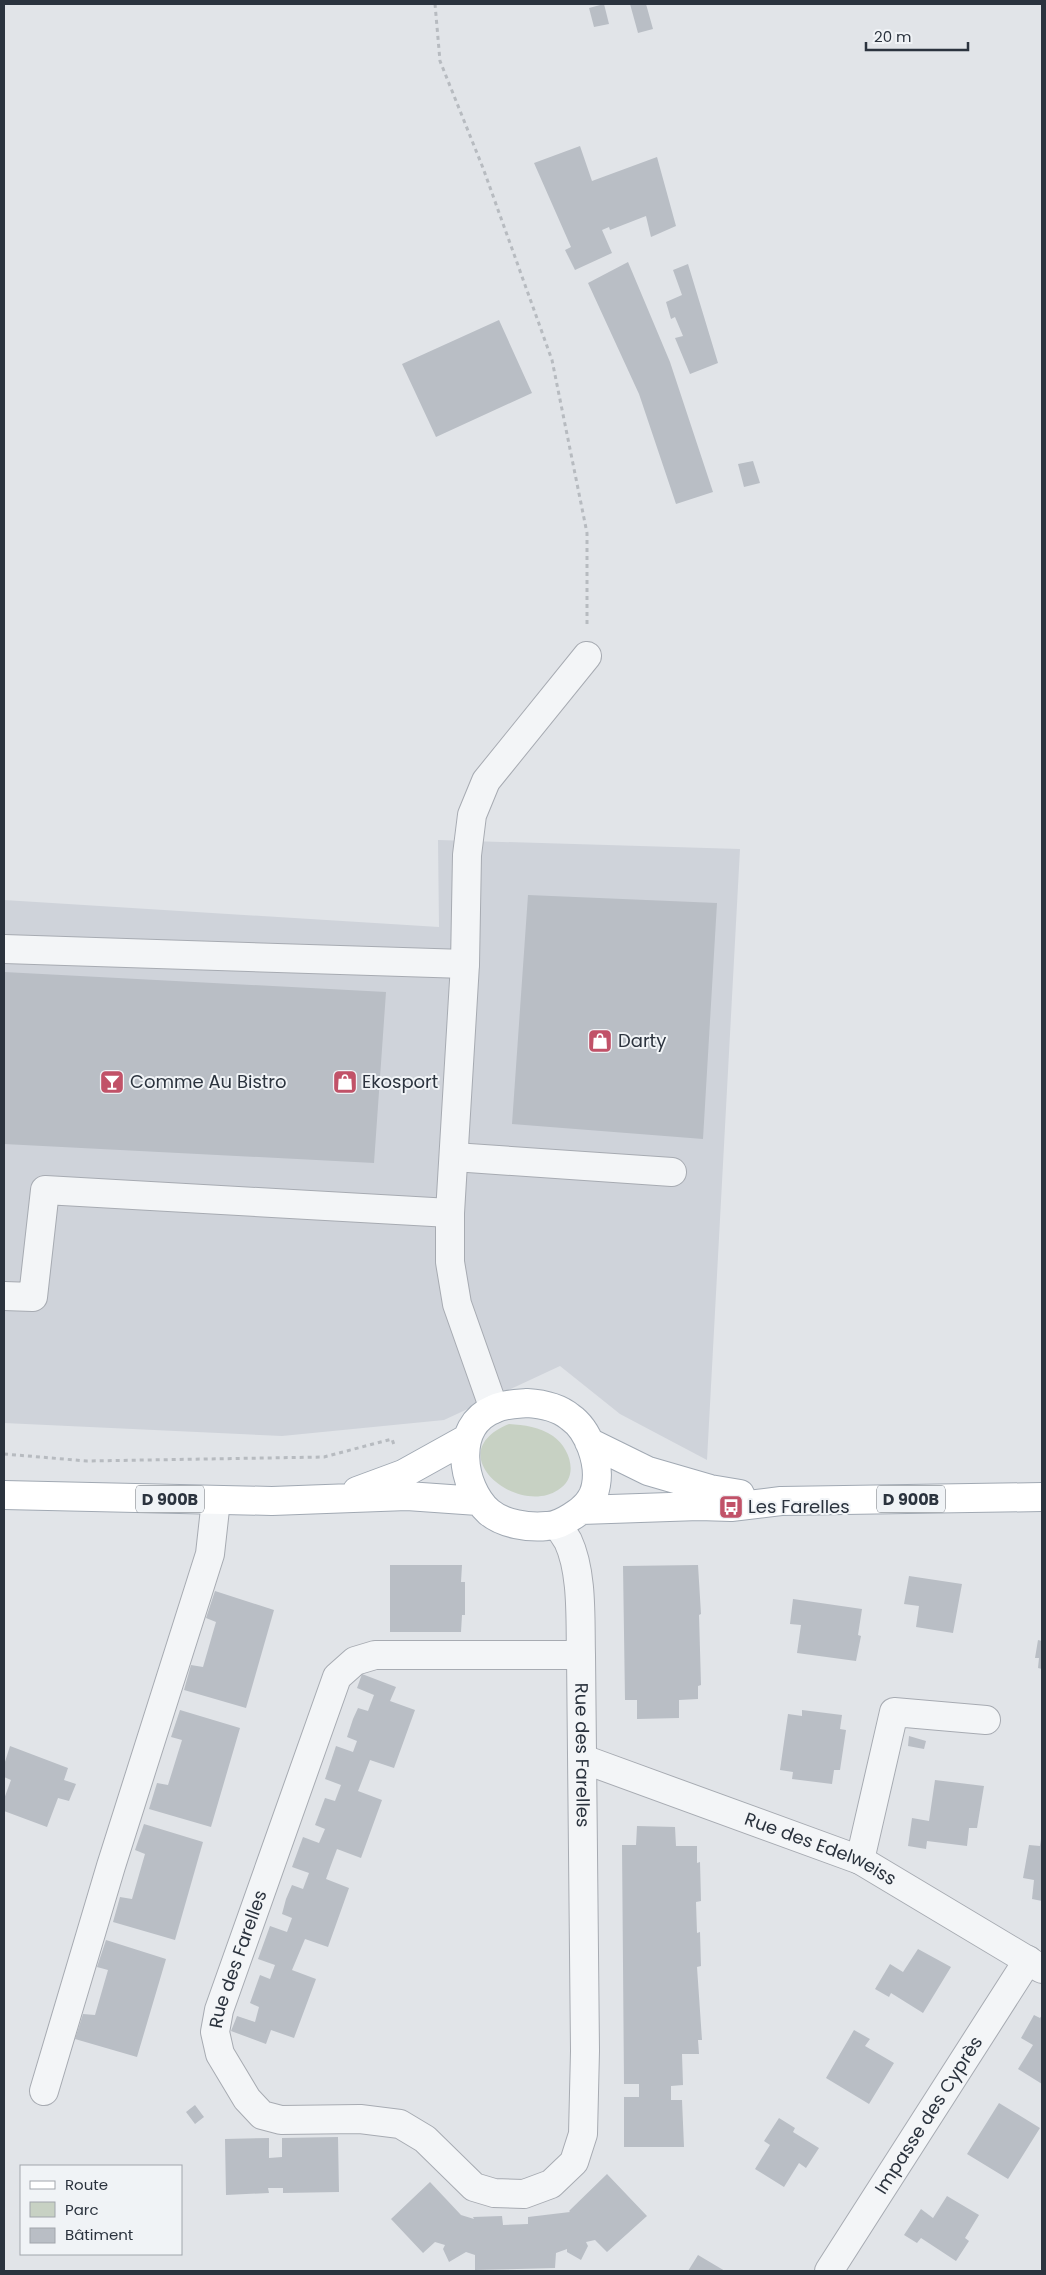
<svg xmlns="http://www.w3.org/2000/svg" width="1046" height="2275" font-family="Poppins,sans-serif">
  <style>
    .built { fill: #cfd3da }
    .green { fill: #c7d1c3 }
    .building { fill: #b9bec5 }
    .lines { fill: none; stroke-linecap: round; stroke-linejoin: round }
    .minor-casing { stroke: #a7abb2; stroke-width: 30 }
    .major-casing { stroke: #a1a9b3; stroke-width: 30 }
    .path { stroke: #b7bbc0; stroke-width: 3; stroke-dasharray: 4 4; stroke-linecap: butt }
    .minor { stroke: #f3f5f7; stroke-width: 28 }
    .major { stroke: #fff; stroke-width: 28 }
    .labels { text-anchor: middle; stroke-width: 4; stroke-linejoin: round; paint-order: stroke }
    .shield { fill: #f0f3f6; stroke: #666d75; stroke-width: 1 }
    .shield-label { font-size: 16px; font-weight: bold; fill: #2b333e }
    .poi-label { font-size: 18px; fill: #2b333e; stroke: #f0f3f6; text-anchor: start }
    .street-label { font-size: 18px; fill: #2b333e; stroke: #f0f3f6 }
  </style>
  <rect width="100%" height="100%" fill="#e1e4e8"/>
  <!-- built -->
  <path class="built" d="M 438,840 L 740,849 L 707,1460 L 620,1414 L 560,1366 L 444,1420 L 282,1436 L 4,1423 L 4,900 L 439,927 Z"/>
  <!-- green -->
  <path class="green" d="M 509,1424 C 524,1425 540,1427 553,1436 C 570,1448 580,1477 558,1490 C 517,1517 438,1453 509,1424 Z"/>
  <!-- building -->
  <path class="building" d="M 604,4 L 609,24 L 594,27 L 589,8 Z
    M 630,4 L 646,4 L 653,29 L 638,33 Z
    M 580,146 L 592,181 L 657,157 L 676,226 L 651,237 L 646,216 L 610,230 L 609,227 L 602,230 L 612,253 L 575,270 L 565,250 L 571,247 L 534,163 Z
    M 628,262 L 670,362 L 713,492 L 676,504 L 639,394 L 588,283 Z
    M 688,264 L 718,363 L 690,374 L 675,338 L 683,336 L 675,317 L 671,319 L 666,302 L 682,295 L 673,270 Z
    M 499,320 L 532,393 L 436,437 L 402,364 Z
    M 753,461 L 760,483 L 744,487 L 738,464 Z
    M 528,895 L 717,903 L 703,1139 L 512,1124 Z
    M 4,972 L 386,992 L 374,1163 L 4,1144 Z
    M 390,1565 L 462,1565 L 461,1582 L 465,1582 L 465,1615 L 462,1615 L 461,1632 L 390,1632 Z
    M 698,1565 L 701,1614 L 699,1615 L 701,1685 L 698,1686 L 698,1699 L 679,1700 L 679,1718 L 637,1719 L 637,1700 L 625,1700 L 623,1566 Z
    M 909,1576 L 962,1584 L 953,1633 L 916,1627 L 919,1606 L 904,1604 Z
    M 215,1591 L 274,1610 L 246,1708 L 184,1690 L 191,1665 L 203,1667 L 216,1622 L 206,1618 Z
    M 793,1599 L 862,1609 L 858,1635 L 861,1636 L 856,1661 L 797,1653 L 801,1625 L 790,1624 Z
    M 1038,1640 L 1042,1641 L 1042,1669 L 1038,1668 L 1039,1658 L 1035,1658 Z
    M 362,1674 L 396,1687 L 390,1701 L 415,1710 L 394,1768 L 370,1760 L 358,1791 L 382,1800 L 361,1858 L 337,1849 L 331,1865 L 326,1879 L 349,1888 L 328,1947 L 305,1939 L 292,1970 L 316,1979 L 294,2038 L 271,2030 L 266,2044 L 231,2031 L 237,2016 L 255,2022 L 259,2007 L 250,2003 L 260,1975 L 270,1979 L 275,1965 L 258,1959 L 270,1926 L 287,1932 L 292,1918 L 282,1914 L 286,1899 L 292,1885 L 303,1889 L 309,1873 L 292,1867 L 303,1837 L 319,1843 L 325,1829 L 315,1825 L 325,1798 L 335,1801 L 341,1785 L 325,1779 L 336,1746 L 353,1752 L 357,1741 L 347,1737 L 353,1719 L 358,1708 L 368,1711 L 374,1695 L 357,1688 Z
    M 180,1710 L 240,1728 L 211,1827 L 149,1809 L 157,1783 L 168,1785 L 182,1740 L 171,1737 Z
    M 802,1710 L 842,1715 L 840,1729 L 846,1730 L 840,1770 L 834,1770 L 832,1784 L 792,1779 L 793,1772 L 780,1770 L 788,1714 L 802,1716 Z
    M 909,1736 L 926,1741 L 924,1749 L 908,1746 Z
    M 10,1746 L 68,1768 L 64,1780 L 76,1784 L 69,1801 L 58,1798 L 47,1827 L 4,1811 L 4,1799 L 11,1780 L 4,1777 L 4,1765 Z
    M 935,1780 L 984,1786 L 977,1828 L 969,1828 L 967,1846 L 927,1841 L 926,1849 L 908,1846 L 912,1818 L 929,1821 Z
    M 144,1824 L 203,1842 L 175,1940 L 113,1922 L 120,1897 L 132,1899 L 145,1854 L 135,1850 Z
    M 637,1826 L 675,1827 L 676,1846 L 697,1846 L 697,1863 L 700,1862 L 701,1901 L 696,1902 L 697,1933 L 700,1932 L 701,1966 L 697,1967 L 702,2040 L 698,2040 L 699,2054 L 682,2054 L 683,2085 L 671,2086 L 671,2100 L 682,2100 L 684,2147 L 624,2147 L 624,2097 L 639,2097 L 639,2084 L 624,2084 L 622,1845 L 636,1845 Z
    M 1041,1839 L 1042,1839 L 1042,1901 L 1032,1899 L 1034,1880 L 1023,1878 L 1029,1845 L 1040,1846 Z
    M 106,1940 L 166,1959 L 137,2057 L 75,2039 L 83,2014 L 95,2015 L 108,1970 L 97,1967 Z
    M 918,1949 L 951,1967 L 923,2013 L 891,1993 L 889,1997 L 875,1989 L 890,1964 L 903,1972 Z
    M 1034,2015 L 1040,2018 L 1042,2015 L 1042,2084 L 1018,2069 L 1033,2045 L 1021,2038 Z
    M 854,2030 L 870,2039 L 865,2046 L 894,2063 L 869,2104 L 826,2078 Z
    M 999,2103 L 1040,2128 L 1008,2179 L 967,2154 Z
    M 195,2105 L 204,2117 L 195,2124 L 186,2112 Z
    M 779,2118 L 795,2128 L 793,2132 L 819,2148 L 806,2168 L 799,2163 L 784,2187 L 755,2169 L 770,2145 L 764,2141 Z
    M 338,2137 L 339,2192 L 283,2193 L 283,2188 L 268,2188 L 269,2193 L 226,2195 L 225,2139 L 269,2138 L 269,2158 L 282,2157 L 282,2138 Z
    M 607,2174 L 647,2216 L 607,2252 L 595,2240 L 586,2242 L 588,2246 L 581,2260 L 567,2252 L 567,2249 L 556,2253 L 555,2268 L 475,2270 L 475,2255 L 466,2252 L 449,2262 L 443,2249 L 445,2245 L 435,2242 L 423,2253 L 391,2219 L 430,2182 L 461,2215 L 474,2219 L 473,2217 L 502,2216 L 503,2225 L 528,2224 L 528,2217 L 570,2212 L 569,2211 Z
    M 947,2196 L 979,2215 L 965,2238 L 969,2241 L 956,2261 L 921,2238 L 917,2243 L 904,2235 L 921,2209 L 933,2218 Z
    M 698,2255 L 725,2271 L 688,2271 Z"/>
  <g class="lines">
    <defs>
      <g id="minor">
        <path d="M 4,949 L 465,964"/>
        <path d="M 454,1157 L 672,1172"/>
        <path d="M 4,1296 L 33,1297 L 45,1190 L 450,1213"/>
        <path d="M 494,1409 L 457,1304 L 450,1262 L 450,1213 L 465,964 L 467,855 L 472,815 L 486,781 L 587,656"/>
        <path id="s1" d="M 557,1525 C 561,1530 565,1536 568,1541 C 583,1573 580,1621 581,1655 L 585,2051 L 583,2134 L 574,2162 L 551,2184 L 524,2194 L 494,2193 L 474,2187 L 425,2139 L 400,2124 L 360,2119 L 281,2120 L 262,2115 L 247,2099 L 220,2054 L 215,2032 L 219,2010 L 337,1677 L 355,1661 L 375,1655 L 581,1655"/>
        <path id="s2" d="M 583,1759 L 860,1860 L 1042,1969"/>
        <path d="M 860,1860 L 894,1712 L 986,1720"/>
        <path d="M 44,2091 L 111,1866 L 210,1554 L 216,1500"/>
        <path id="s3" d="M 829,2271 L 1028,1960"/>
      </g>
      <path id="major" d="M 527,1403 C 543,1404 558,1407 570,1417 C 589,1430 600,1463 596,1485 C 594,1499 583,1510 571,1517 C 563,1522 556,1526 547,1526 C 529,1528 503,1524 489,1512 C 461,1487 452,1426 494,1409 C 504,1404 516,1404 527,1403 Z
        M 589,1442 L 648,1471 L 710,1489 L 740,1494
        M 357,1491 L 403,1474 L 466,1439
        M 4,1495 L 272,1501 L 407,1496 L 478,1501
        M 581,1510 L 699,1506 L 731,1507 L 781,1501 L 1042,1497"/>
    </defs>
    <!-- minor casing -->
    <use href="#minor" class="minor-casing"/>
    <!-- major casing -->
    <use href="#major" class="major-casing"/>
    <!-- path -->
    <path class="path" d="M 435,4 L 440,61 L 483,168 L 552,360 L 587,533 L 587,626
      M 4,1454 L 87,1461 L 324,1457 L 392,1439 L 394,1445"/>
    <!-- minor -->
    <use href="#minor" class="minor"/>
    <!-- major -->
    <use href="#major" class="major"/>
  </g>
  <!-- icons -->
  <defs>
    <symbol id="shop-square" viewBox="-11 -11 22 22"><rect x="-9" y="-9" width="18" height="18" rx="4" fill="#c15268" stroke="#f0f3f6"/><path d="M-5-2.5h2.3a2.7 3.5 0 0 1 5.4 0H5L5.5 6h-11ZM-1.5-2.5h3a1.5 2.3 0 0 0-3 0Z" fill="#fff"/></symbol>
    <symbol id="bar-square" viewBox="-11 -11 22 22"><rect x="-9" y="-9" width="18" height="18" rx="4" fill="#c15268" stroke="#f0f3f6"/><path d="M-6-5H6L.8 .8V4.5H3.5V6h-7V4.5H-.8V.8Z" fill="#fff"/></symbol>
    <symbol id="bus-square" viewBox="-11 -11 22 22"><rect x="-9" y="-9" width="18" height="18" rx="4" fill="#c15268" stroke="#f0f3f6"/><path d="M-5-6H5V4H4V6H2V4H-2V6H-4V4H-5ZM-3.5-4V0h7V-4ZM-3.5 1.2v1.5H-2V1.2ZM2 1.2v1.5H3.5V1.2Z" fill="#fff"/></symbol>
  </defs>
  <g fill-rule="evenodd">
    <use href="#shop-square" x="586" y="1027" width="28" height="28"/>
    <use href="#bar-square" x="98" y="1068" width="28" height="28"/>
    <use href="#shop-square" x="331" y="1068" width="28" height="28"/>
    <use href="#bus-square" x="717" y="1493" width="28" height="28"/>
  </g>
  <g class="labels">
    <!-- shield labels -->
    <g class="shield">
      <rect x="136" y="1485.5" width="68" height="27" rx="4"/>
      <rect x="877" y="1485.5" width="68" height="27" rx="4"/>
    </g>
    <g class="shield-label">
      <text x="170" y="1505">D 900B</text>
      <text x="911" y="1505">D 900B</text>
    </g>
    <!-- poi labels -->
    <g class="poi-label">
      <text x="618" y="1047">Darty</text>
      <text x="130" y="1088">Comme Au Bistro</text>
      <text x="362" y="1088">Ekosport</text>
      <text x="748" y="1513">Les Farelles</text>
    </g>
    <!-- street labels -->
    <g class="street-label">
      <text dy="6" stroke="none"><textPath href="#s1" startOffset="235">Rue des Farelles</textPath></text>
      <text dy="6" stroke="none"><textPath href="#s2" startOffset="254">Rue des Edelweiss</textPath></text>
      <text dy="6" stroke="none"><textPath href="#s1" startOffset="1165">Rue des Farelles</textPath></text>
      <text dy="6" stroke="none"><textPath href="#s3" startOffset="185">Impasse des Cyprès</textPath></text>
    </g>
  </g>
  <!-- border -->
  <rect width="1046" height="2275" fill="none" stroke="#2b333e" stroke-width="10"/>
  <!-- legend -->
  <rect x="20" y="2165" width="162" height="90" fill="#f0f3f6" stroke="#a1a6ac"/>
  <rect x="30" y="2181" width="25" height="8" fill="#ffffff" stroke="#a1a6ac"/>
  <text x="65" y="2190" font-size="15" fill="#2b333e">Route</text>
  <rect x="30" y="2202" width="25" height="15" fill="#c7d1c3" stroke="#a1a6ac"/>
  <text x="65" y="2215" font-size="15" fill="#2b333e">Parc</text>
  <rect x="30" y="2228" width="25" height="15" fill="#b9bec5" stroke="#a1a6ac"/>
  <text x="65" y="2240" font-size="15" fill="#2b333e">Bâtiment</text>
  <!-- scale -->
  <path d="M866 42v8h102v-8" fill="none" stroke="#2b333e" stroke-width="2.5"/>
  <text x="874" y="42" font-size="15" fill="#2b333e" stroke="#f0f3f6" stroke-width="4" paint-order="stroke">20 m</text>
</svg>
